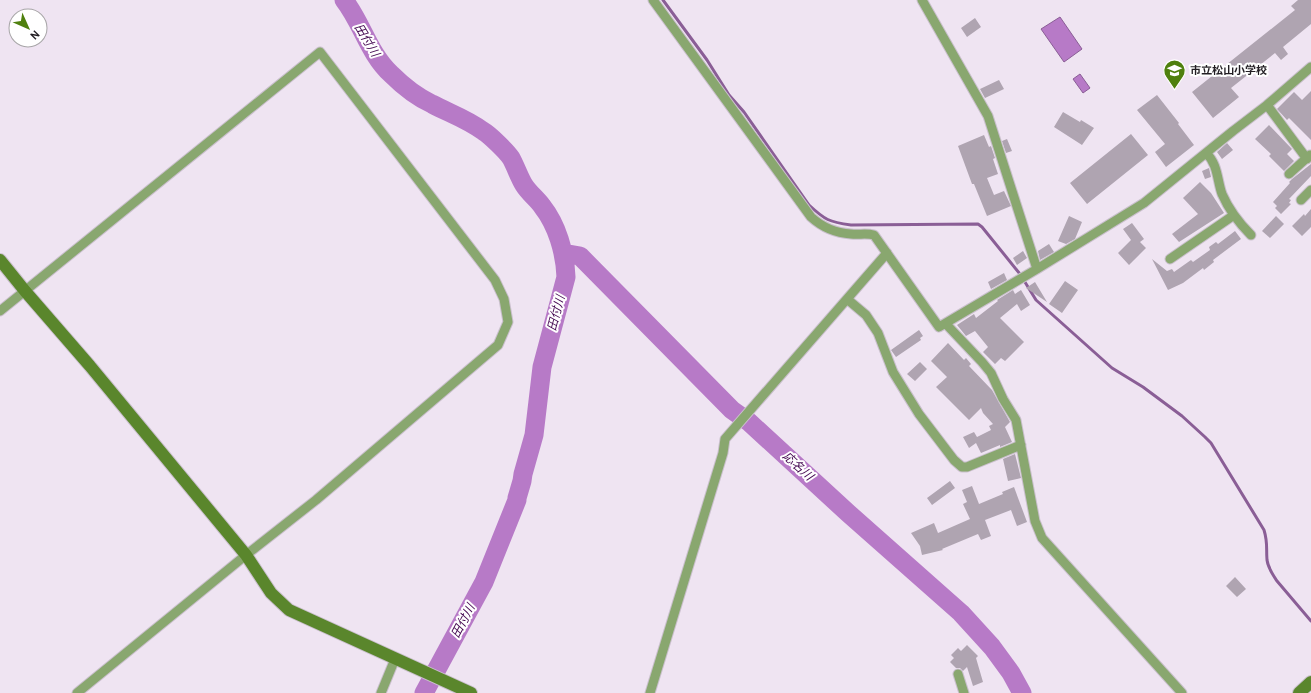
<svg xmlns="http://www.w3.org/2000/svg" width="1311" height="693" font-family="Overpass,'Noto Sans JP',sans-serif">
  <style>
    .water { fill: #b77ac7; stroke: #8a5e96 }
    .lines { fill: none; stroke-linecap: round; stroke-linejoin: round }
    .stream { stroke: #8a5e96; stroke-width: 3 }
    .river { stroke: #b77ac7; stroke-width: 19 }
    .building { fill: #afa4b1 }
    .street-casing { stroke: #cac0cd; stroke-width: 11 }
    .secondary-casing { stroke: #cac0cd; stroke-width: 14 }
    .street { stroke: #89a76f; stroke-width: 9 }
    .secondary { stroke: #5a862c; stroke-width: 12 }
    .labels { text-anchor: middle; stroke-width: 4; stroke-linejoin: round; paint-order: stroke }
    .poi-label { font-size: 11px; font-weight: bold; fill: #221e23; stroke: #fff; text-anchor: start }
    .water-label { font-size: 12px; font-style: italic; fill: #42064f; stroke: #fff }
  </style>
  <rect width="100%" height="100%" fill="#efe4f2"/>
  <!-- water -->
  <path class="water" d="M 1060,17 L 1082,49 L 1064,62 L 1041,29 Z
    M 1080,74 L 1090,88 L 1083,93 L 1073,79 Z"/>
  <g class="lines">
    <!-- stream -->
    <path class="stream" d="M 663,0 L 707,60 L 729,95 L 744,112 L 809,205 C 825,220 829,222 851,225 L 978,224 L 982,227 L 1020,274 L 1036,300 L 1112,368 L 1143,387 L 1182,416 L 1205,437 L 1211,443 L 1264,530 C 1268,543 1266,548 1267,560 C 1268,568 1273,575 1277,581 L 1311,621"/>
    <!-- river -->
    <path class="river" d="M 344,0 C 362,23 369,54 391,74 C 403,86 417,97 432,104 C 449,113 467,119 483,131 C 490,135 507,152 511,158 C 516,167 519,177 524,185 C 529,193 537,199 542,206 C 557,225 565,252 566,277 L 542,367 L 534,435 L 523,474 L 522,481 L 517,498 L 517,500 L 484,582 L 424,693
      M 563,253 L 580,256 L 732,410 L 749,422 L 848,513 L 961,613 L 992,647 L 1011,673 L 1022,693"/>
  </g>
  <!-- building -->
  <path class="building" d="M 1298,0 L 1311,0 L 1311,24 L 1283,47 L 1288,54 L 1281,60 L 1275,53 L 1231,88 L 1239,97 L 1213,118 L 1192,92 L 1295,10 L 1291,6 Z
    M 975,18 L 981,27 L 967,37 L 961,28 Z
    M 999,80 L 1004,89 L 985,98 L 980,89 Z
    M 1311,91 L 1311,140 L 1289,118 L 1287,120 L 1277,109 L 1294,92 L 1302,100 Z
    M 1157,95 L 1179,123 L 1178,124 L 1194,145 L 1166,167 L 1155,152 L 1165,144 L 1137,110 Z
    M 1063,112 L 1080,122 L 1081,120 L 1094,128 L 1082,145 L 1054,127 Z
    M 1269,125 L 1292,149 L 1287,154 L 1294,161 L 1284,171 L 1269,156 L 1271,154 L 1255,139 Z
    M 1131,134 L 1148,155 L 1087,204 L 1070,183 Z
    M 984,135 L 989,147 L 991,146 L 995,158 L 993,159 L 998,174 L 987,178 L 994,195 L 1004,191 L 1011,206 L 987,216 L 974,184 L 972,184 L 958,146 Z
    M 1007,139 L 1012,151 L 1006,153 L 1002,141 Z
    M 1227,143 L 1233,150 L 1222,159 L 1217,152 Z
    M 1311,164 L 1311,176 L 1289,199 L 1291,200 L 1289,203 L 1291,204 L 1281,214 L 1275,208 L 1277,206 L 1273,202 L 1290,183 L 1289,182 L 1292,179 Z
    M 1209,168 L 1211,177 L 1205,179 L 1202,171 Z
    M 1200,182 L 1211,193 L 1224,213 L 1179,242 L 1172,234 L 1198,214 L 1183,198 Z
    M 1311,209 L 1311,227 L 1302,236 L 1292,226 L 1304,214 L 1305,216 Z
    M 1069,216 L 1082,222 L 1075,239 L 1066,244 L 1058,241 Z
    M 1276,216 L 1284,224 L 1270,238 L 1262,231 Z
    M 1132,223 L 1144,239 L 1140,242 L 1146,248 L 1129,265 L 1118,253 L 1131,240 L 1123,229 Z
    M 1235,231 L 1241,239 L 1213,260 L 1214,262 L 1204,270 L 1203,268 L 1183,283 L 1168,290 L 1152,259 L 1167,271 L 1172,269 L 1174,272 L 1191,260 L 1193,262 L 1210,250 L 1209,247 L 1216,242 L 1218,244 Z
    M 1049,244 L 1054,252 L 1040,260 L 1038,251 Z
    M 1023,251 L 1027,258 L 1017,265 L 1013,258 Z
    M 1004,273 L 1007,280 L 991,289 L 988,282 Z
    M 1065,281 L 1078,290 L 1062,313 L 1049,304 Z
    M 1035,282 L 1047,302 L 1026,288 Z
    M 1013,290 L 1015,294 L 1021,290 L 1030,305 L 1021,311 L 1017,304 L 1000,318 L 1024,342 L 1005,361 L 1001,358 L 995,364 L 983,352 L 988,347 L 975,331 L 966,336 L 957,325 L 974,314 L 976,318 L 998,301 L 997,300 Z
    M 919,330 L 923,336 L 920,338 L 921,340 L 896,357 L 891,350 Z
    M 948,343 L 964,360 L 966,358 L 971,364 L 969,366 L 992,390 L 1010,422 L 1005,427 L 1012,442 L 1000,447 L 1000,445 L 981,453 L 976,443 L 969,448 L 963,437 L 974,432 L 977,437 L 991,430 L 989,426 L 993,424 L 983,413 L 981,408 L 969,420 L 936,387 L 947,377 L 931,361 Z
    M 920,362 L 927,369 L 915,381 L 907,374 Z
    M 1015,454 L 1021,478 L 1008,481 L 1003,459 Z
    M 950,481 L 955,488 L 932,505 L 927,498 Z
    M 972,486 L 979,504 L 1003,494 L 1002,492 L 1014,487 L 1027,522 L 1017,526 L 1011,510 L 985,520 L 991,536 L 981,540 L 978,534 L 942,549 L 943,550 L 922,555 L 920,546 L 911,533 L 934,523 L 938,533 L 970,519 L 963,504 L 967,502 L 962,490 Z
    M 1235,577 L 1246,589 L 1237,597 L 1226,586 Z
    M 967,645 L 978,656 L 976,658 L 983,682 L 973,686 L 967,667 L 963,671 L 960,668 L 956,668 L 950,662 L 954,658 L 951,655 L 958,648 L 961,651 Z"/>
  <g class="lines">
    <defs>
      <path id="street" d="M 653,0 L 811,217 C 823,228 835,233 851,234 C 859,235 866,233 874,235 L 939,327 L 1037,269 L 1144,203 L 1233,131 L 1267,105 L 1311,67
        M 922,0 L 988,116 L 1037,269
        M 1267,105 L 1307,159
        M 1206,153 C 1218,164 1217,180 1222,194 C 1229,210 1239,223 1251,235
        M 1289,174 L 1310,155
        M 1301,200 L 1311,190
        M 1170,259 L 1234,215
        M 847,299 L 866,315 L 878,333 L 893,372 L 919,414 L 954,460 L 962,467 L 967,467 L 1021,445
        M 0,311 L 320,52 L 495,280 L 504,299 L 508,322 L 498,345 L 316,500 L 246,555 L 77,693
        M 946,324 L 982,362 L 991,373 L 1003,399 L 1016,420 L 1035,521 L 1042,538 L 1182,693
        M 958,674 L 964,693
        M 381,693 L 395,659
        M 650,693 L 723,453 L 725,439 L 887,253"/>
      <path id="secondary" d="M 0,260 L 25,291 L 90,366 L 246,555 L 271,593 L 289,610 L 471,693
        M 1299,693 L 1311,682"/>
    </defs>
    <!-- street casing -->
    <use href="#street" class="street-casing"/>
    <!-- secondary casing -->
    <use href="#secondary" class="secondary-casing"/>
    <!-- street -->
    <use href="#street" class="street"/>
    <!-- secondary -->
    <use href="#secondary" class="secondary"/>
  </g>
  <!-- icons -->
  <defs>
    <symbol id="school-pin" viewBox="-11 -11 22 30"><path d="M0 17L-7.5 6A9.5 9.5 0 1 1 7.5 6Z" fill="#4f800e" stroke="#fff"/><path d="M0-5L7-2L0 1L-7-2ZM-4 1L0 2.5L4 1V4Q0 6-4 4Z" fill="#fff"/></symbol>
  </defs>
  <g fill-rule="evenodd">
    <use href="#school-pin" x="1162" y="58" width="25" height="34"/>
  </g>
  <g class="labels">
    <!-- poi labels -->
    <g class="poi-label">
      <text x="1190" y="74">市立松山小学校</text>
    </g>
    <!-- water labels -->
    <g class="water-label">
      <text transform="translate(367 40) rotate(59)" y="4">田付川</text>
      <text transform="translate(556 313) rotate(-75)" y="4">田付川</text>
      <text transform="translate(798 466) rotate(42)" y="4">応名川</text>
      <text transform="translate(463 621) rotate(-62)" y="4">田付川</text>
    </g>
  </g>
  <!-- north arrow -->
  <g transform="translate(28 28) rotate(135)"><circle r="19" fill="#ffffff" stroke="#a7a5a7"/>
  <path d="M0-3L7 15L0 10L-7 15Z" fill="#4f800e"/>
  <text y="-6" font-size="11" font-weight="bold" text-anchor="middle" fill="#221e23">N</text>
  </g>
</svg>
